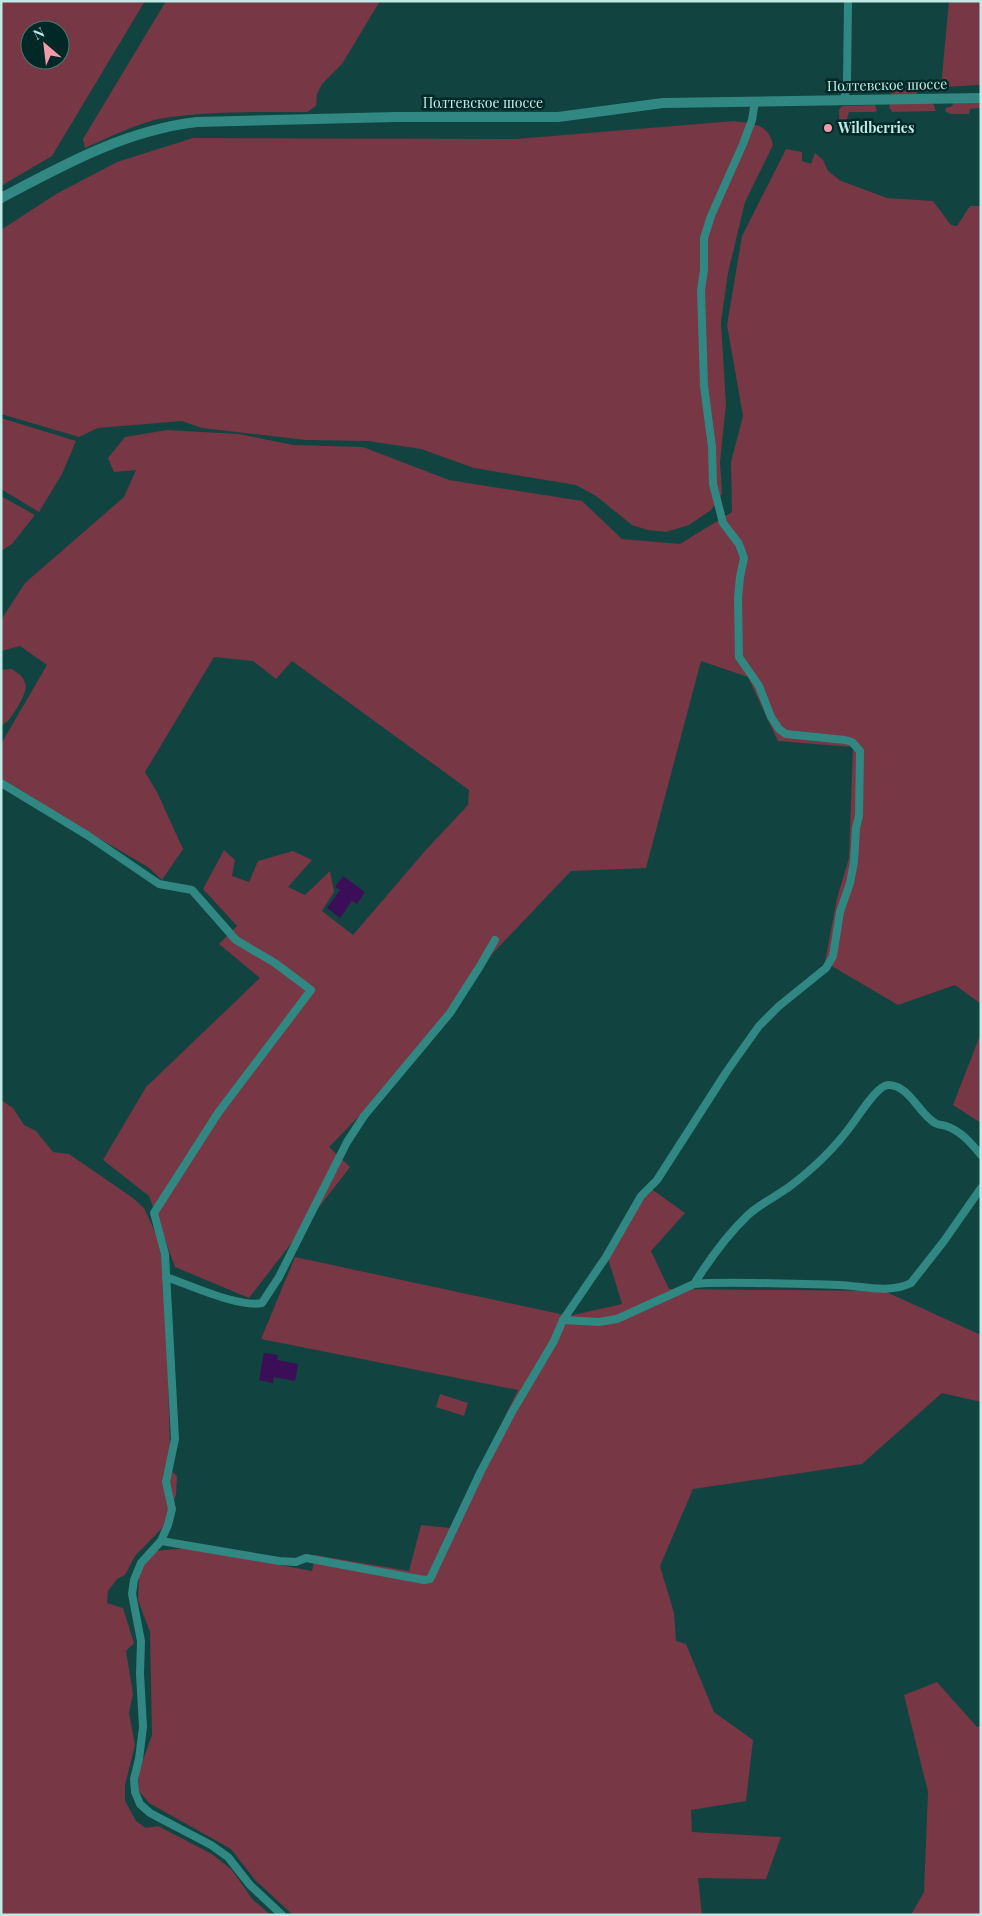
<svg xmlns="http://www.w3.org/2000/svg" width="982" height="1916" font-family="'Playfair Display',serif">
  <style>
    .green { fill: #773744; fill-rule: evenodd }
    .water { fill: #3c0e57 }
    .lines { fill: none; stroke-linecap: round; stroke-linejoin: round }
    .minor { stroke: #318882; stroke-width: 8 }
    .tertiary { stroke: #318882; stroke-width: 10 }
    .poi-dot { fill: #f39aa9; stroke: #002826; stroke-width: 2 }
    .labels { text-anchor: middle; stroke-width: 5; stroke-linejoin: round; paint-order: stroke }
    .street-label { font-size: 14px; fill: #c0eae6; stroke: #002826 }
    .poi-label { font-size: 14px; font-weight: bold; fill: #c0eae6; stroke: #002826; text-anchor: start }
  </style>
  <rect width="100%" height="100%" fill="#114340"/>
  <!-- green -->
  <path class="green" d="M 1,1 L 145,1 L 52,156 L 1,186 ZM 30,30 L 60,30 L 60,60 L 30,60 Z
    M 166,1 L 380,1 L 342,64 L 322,84 L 317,94 L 316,106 L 307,112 C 260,112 211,111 164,118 C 137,123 110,137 85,148 L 83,139 Z
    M 949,1 L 981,1 L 981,85 L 941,87 Z
    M 896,82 L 901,83 L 902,87 L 912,86 L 917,92 L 915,97 L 933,103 L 936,111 L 892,112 L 889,107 L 893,96 L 889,90 L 889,85 Z
    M 954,102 L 981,102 L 980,108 L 970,109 L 969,114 L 950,114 L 945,111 L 946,108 L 952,106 Z
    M 875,105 L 877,111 L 874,112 L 849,112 L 846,123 L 848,132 L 845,135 L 842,135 L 840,132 L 839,110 L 842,106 Z
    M 734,121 C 753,124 768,123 773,145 L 745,202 L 728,273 L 721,322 L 726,405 L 720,462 L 722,494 L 711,510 L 689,525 L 666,532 L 648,530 L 632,525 L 596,496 L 576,485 L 474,468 L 421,449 L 368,441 L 306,440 L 202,428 L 182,421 L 98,428 L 79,437 L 1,414 L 1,230 L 56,194 L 117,162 L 193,138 L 516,139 Z
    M 786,149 L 802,152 L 802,161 L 811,164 L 815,153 L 823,160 L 828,171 L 841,181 L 887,198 L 933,201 L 951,225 L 957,226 L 970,206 L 981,206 L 981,1004 L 955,985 L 898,1005 L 825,962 L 837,898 L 849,858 L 853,747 L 778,741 L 748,677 L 701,661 L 646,868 L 571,871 L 492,954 L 430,1043 L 329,1147 L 350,1167 L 249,1298 L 175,1267 L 149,1196 L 103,1160 L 146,1087 L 260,978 L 219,944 L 237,926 L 203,889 L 224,850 L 235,860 L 232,876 L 249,882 L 258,861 L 293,851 L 312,860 L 288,887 L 305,895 L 330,871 L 334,892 L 322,911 L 353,935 L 424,852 L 468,805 L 469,790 L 292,661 L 276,679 L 253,661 L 214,657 L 145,772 L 158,794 L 183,849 L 162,880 L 148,867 L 88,832 L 1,778 L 1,744 L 47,665 L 20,646 L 1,651 L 1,620 L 25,583 L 124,497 L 136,470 L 114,472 L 108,458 L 125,437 L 167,430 L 239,434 L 293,445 L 363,447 L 449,480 L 582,501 L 622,539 L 680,544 L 732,512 L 731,462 L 743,416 L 727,325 L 742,236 Z
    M 1,418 L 76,441 L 62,474 L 39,512 L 1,489 Z
    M 1,496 L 35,515 L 12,544 L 1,551 Z
    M 11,669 C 32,680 27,691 17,708 C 12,715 9,722 1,726 L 1,670 Z
    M 981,1033 L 981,1123 L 953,1105 Z
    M 1,1100 L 13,1108 L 24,1125 L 36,1131 L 53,1152 L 69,1154 L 133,1198 L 144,1208 L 157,1236 L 161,1252 L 166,1315 L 170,1448 L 168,1468 L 177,1476 L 176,1495 L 165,1525 L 135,1556 L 125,1575 L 117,1579 L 108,1591 L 107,1603 L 123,1608 L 134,1643 L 126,1651 L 133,1694 L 129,1713 L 135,1745 L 125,1785 L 125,1801 L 136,1821 L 146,1828 L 158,1826 L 212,1854 L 232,1870 L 253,1900 L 271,1915 L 1,1915 Z
    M 650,1188 L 685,1213 L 651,1251 L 669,1289 L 884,1291 L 981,1335 L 981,1402 L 942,1393 L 862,1464 L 693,1489 L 660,1566 L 674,1613 L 676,1641 L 686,1644 L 714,1712 L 753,1740 L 746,1801 L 691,1810 L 692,1832 L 781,1837 L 766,1879 L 698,1878 L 702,1915 L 293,1915 L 255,1880 L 231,1849 L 149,1803 L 139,1791 L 138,1774 L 152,1735 L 150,1632 L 138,1600 L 139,1573 L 154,1551 L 188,1548 L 312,1571 L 315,1555 L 409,1571 L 421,1525 L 450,1528 L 518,1390 L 261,1339 L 295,1257 L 569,1316 L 622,1304 L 607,1255 Z
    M 440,1394 L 468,1403 L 464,1416 L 436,1407 Z
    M 937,1682 L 977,1727 L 981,1726 L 981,1915 L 911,1915 L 924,1892 L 928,1792 L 904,1695 Z"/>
  <!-- water -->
  <path class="water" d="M 343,876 L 365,892 L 357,904 L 352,901 L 340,918 L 327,908 L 340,890 L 335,887 Z
    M 264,1353 L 278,1355 L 277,1360 L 298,1364 L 295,1381 L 274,1377 L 273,1383 L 259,1380 Z"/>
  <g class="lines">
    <!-- minor -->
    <path class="minor" d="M 844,100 L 847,83 L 848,1
      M 1,783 L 87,835 L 159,884 L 192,890 L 236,940 L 275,963 L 311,990 L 218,1113 L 154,1213 L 165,1254 L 175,1439 L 166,1482 L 172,1509 L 168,1525 L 161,1541 L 141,1563 L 134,1580 L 132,1594 L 141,1641 L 140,1674 L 143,1727 L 139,1759 L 134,1779 L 135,1792 L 140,1804 L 150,1813 L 211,1845 L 228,1857 L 250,1885 L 282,1915
      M 166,1277 C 190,1285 239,1308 262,1303 L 279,1277 L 347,1142 L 364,1116 L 450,1013 L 480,966 L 495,940
      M 694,1284 C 709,1260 727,1235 748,1215 C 760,1204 775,1197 789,1187 C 813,1169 835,1148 853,1123 C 860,1114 878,1084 889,1085 C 910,1086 918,1113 935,1123 C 938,1125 943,1125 946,1126 C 961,1131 971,1143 981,1155
      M 563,1320 L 599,1322 L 617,1319 L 694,1284 L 708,1283 C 751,1282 795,1284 839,1285 C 863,1286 889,1294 911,1283 L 944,1241 L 981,1188
      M 161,1541 L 279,1561 L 296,1562 L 306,1558 L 424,1580 L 430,1579 L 481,1471 L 512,1412 L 554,1341 L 563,1320 L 606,1257 L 641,1196 L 657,1180 L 727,1071 L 759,1026 L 779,1006 L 826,968 L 833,956 L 840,912 L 850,883 L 854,862 L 856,828 L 859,816 L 860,751 L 852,742 L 845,740 L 786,734 L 779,729 L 771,717 L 759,686 L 739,657 L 738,598 L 740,577 L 744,558 L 739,544 L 723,523 L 713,484 L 712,447 L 704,386 L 701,290 L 704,270 L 704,238 L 711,216 L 743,144 L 752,120 L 755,101"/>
    <!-- tertiary -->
    <path class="tertiary" d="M 1,198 C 63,165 126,130 197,122 L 395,117 L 558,117 L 663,103 L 981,98"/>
  </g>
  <!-- markers -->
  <circle class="poi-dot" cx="828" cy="128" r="5"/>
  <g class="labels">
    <!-- street labels -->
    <g class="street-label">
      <text transform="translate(887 85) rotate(-1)" y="5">Полтевское шоссе</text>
      <text x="483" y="108">Полтевское шоссе</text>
    </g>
    <!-- poi labels -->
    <g class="poi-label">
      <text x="838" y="133">Wildberries</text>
    </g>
  </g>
  <!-- border -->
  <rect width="982" height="1916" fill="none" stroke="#c0eae6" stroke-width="5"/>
  <!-- north arrow -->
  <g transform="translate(45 45) rotate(332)"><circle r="24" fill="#002826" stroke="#4d7673"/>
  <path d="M0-4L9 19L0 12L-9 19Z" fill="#f39aa9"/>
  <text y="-8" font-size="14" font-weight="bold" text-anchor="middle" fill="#c0eae6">N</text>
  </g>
</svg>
